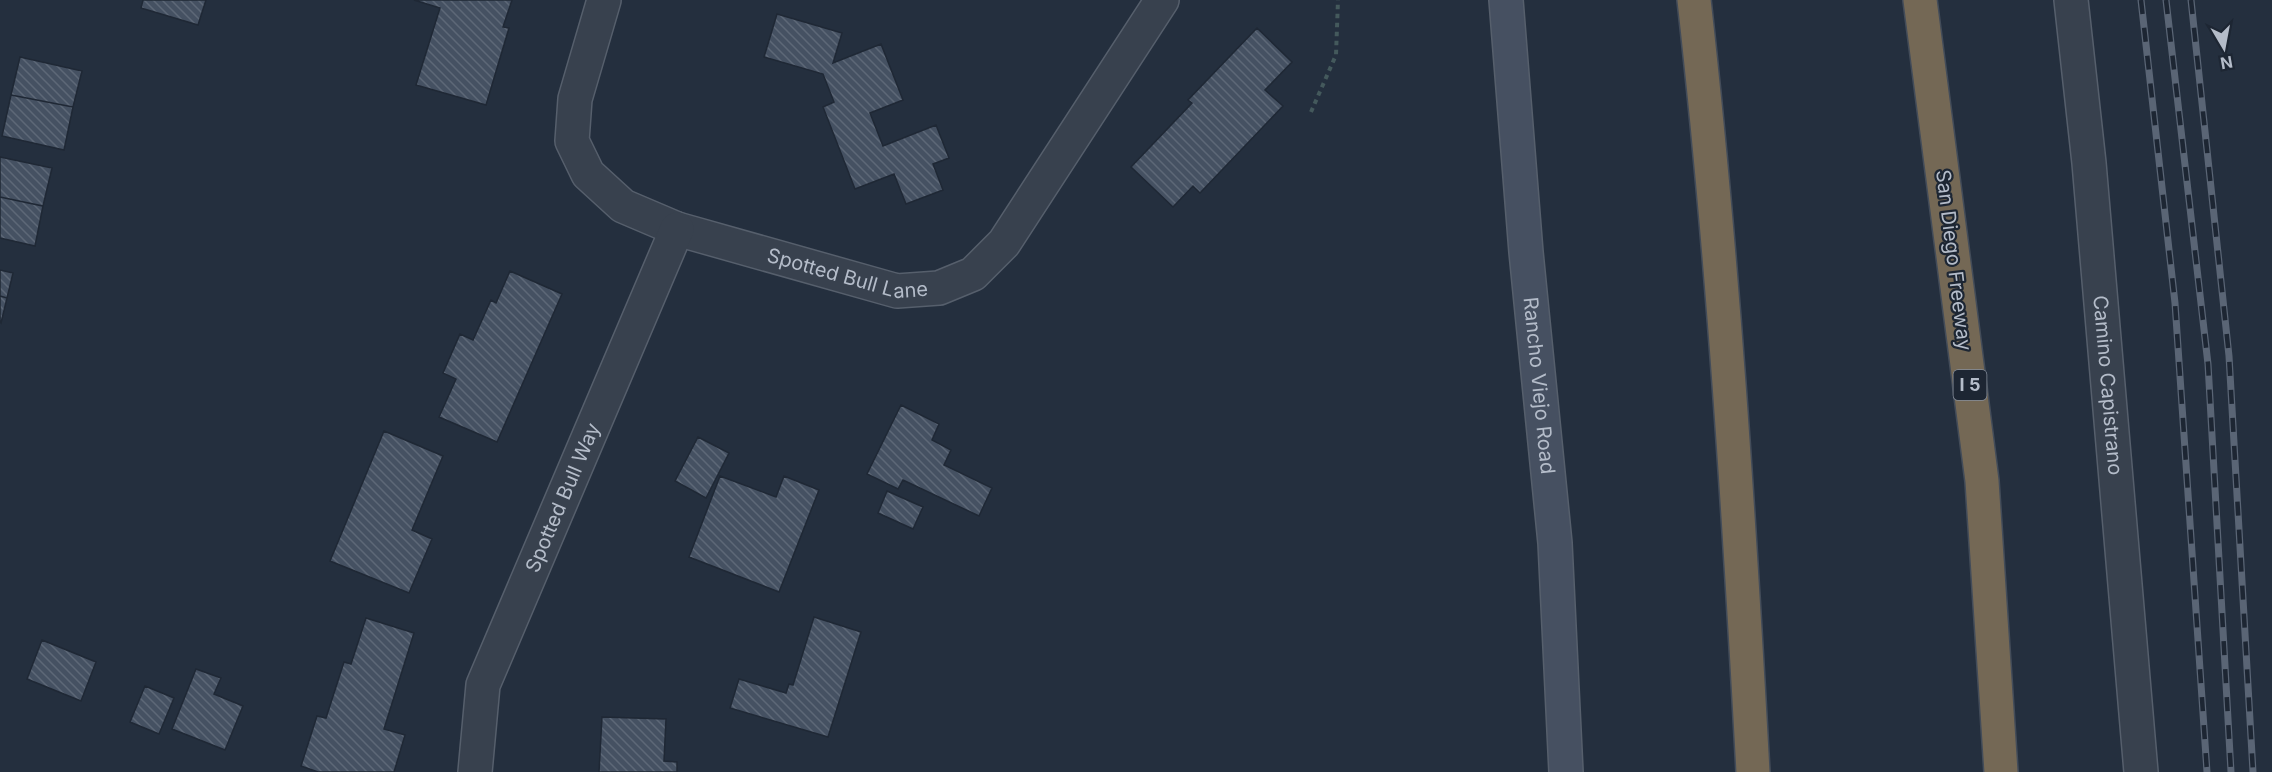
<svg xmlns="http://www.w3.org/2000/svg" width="2272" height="772" font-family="Inter,sans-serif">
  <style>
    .building { fill: url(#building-back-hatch); stroke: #1f2835; stroke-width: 1.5 }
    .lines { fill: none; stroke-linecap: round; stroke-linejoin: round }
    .minor-casing { stroke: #565f6c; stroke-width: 36 }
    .tertiary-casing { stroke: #565f6c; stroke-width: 36 }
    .secondary-casing { stroke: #565f6c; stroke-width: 36 }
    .motorway-casing { stroke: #434c59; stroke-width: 36 }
    .path { stroke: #44595c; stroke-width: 4; stroke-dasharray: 4.5 4.5; stroke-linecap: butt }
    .minor { stroke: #38414e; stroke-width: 33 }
    .tertiary { stroke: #38414e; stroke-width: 33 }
    .secondary { stroke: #465061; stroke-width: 33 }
    .motorway { stroke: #746855; stroke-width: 33 }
    .rail-casing { stroke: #5a6575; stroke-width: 7 }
    .rail { stroke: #1d2633; stroke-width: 4.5; stroke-dasharray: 14; stroke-linecap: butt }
    .labels { text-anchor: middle; stroke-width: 4.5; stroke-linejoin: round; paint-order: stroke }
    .shield { fill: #1d2633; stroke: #878f9c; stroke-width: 1.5 }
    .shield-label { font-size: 18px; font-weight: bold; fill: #b4bcc9 }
    .street-label { font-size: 20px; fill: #b4bcc9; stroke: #1d2633 }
  </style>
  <defs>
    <pattern id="building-back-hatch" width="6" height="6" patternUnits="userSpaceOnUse" patternTransform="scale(1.5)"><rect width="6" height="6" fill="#455162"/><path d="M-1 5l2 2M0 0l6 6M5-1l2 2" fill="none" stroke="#5d6877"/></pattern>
  </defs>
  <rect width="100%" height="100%" fill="#242f3e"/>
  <!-- building -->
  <path class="building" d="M 143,0 L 206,0 L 198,25 L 141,8 Z
    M 414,0 L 512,0 L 503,27 L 509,28 L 486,105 L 416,85 L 440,8 Z
    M 777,14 L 842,33 L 833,63 L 881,44 L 903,100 L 870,113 L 883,146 L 936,125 L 949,158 L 933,164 L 943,190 L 906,204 L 894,174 L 855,189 L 823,107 L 834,102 L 823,74 L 764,57 Z
    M 1257,28 L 1292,62 L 1265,90 L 1283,106 L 1200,193 L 1193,186 L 1173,207 L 1131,167 L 1192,103 L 1188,100 Z
    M 20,57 L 82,71 L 73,107 L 11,95 Z
    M 11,95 L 73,107 L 64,150 L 2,136 Z
    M 0,157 L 52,168 L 43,206 L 0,197 Z
    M 0,197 L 43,206 L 35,246 L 0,238 Z
    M 0,270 L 13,273 L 7,298 L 0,296 Z
    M 510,271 L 562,294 L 497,442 L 439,417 L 456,379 L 443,373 L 460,334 L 473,340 L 491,300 L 496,303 Z
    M 0,296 L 7,298 L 1,323 L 0,322 Z
    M 901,405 L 939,424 L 932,440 L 951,450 L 944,465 L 992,488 L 979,516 L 903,480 L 898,489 L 867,474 Z
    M 384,431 L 443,456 L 412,530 L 432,539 L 409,593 L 330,561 Z
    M 698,437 L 729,453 L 706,498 L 675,481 Z
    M 720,476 L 776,497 L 784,476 L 819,490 L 779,592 L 689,557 Z
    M 887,491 L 923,507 L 913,529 L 878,513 Z
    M 814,617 L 861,632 L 828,737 L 730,708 L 739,679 L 786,693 L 789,684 L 793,685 Z
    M 366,618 L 414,633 L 384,729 L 405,735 L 394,772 L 318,772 L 301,766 L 317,716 L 326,718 L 344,662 L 351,664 Z
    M 42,640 L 96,662 L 81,701 L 27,679 Z
    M 196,669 L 221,678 L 214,694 L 243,706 L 225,750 L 172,729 Z
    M 145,686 L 174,698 L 159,734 L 130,722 Z
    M 602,717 L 666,719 L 664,761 L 677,762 L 677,772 L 599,772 Z"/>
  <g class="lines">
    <defs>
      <g id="minor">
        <path id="s1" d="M 604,0 L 575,99 L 572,141 L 588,174 L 623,206 L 677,229 L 897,291 L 939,288 L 973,274 L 1004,243 L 1162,0"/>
        <path id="s2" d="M 475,772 L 483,685 L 677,229"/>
      </g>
      <g id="tertiary">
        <path id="s3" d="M 2071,0 L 2089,163 L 2141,772"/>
      </g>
      <g id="secondary">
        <path id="s4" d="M 1506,0 L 1526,252 L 1555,543 L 1566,772"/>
      </g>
      <path id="motorway" d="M 1694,0 C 1723,257 1739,514 1753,772
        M 1920,0 L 1982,481 L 2001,772"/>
    </defs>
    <!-- minor casing -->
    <use href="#minor" class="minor-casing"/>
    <!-- tertiary casing -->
    <use href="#tertiary" class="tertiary-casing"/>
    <!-- secondary casing -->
    <use href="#secondary" class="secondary-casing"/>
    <!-- motorway casing -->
    <use href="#motorway" class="motorway-casing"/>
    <!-- path -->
    <path class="path" d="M 1311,112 L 1336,55 L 1338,0"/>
    <!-- minor -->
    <use href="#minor" class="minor"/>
    <!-- tertiary -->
    <use href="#tertiary" class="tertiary"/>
    <!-- secondary -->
    <use href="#secondary" class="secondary"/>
    <!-- motorway -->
    <use href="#motorway" class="motorway"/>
    <defs>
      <path id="rail" d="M 2141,0 L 2175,303 L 2207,772
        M 2166,0 L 2208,364 L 2231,772
        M 2191,0 L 2229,356 L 2253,772"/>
    </defs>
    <!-- rail casing -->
    <use href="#rail" class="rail-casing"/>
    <!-- rail -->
    <use href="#rail" class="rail"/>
  </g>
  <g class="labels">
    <!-- shield labels -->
    <rect class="shield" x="1953.5" y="370" width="33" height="30" rx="4.5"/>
    <g class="shield-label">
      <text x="1970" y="391">I 5</text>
    </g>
    <!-- street labels -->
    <g class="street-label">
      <text transform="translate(1954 260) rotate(83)" y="7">San Diego Freeway</text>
      <text dy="7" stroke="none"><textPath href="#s1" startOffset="465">Spotted Bull Lane</textPath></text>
      <text dy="7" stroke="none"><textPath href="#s4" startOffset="387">Rancho Viejo Road</textPath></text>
      <text dy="7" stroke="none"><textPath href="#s3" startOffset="387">Camino Capistrano</textPath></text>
      <text dy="7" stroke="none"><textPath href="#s2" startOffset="291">Spotted Bull Way</textPath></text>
    </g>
  </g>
  <!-- north arrow -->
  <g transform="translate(2224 48) rotate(170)" stroke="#1d2633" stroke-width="4.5" paint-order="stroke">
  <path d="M0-4.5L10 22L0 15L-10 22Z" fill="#b4bcc9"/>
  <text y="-9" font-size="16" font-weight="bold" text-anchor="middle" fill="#b4bcc9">N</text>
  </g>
</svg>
